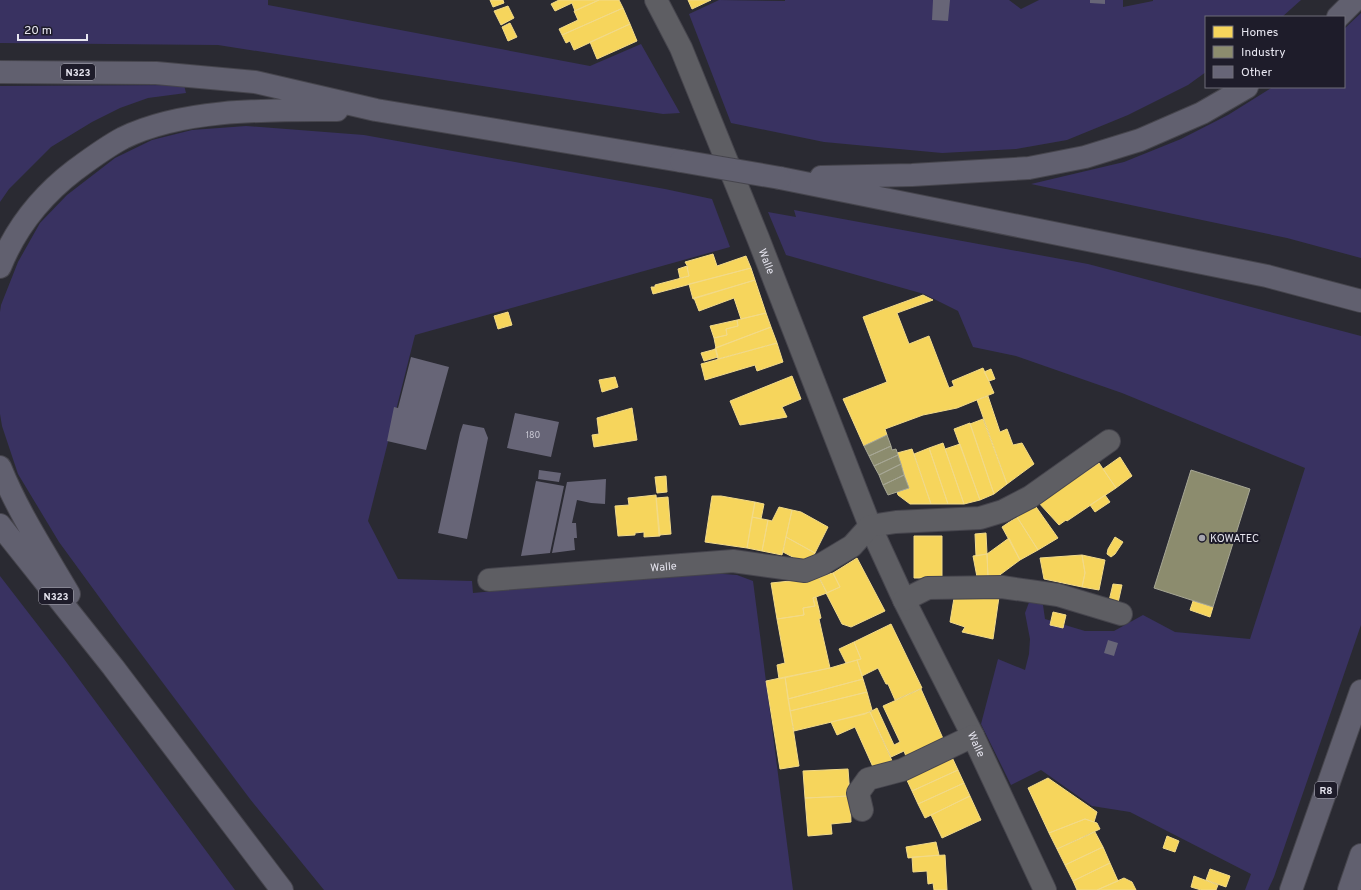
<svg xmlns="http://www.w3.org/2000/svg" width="1361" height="890" font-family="Overpass,sans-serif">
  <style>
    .green { fill: #393261 }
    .homes { fill: #f6d55c; stroke: #f2da88 }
    .industry { fill: #8c8c6e; stroke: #a7a795 }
    .building { fill: #676577 }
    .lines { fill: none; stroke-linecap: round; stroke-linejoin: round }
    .minor-casing { stroke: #46454d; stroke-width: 24 }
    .highway-casing { stroke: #46454d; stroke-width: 24 }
    .minor { stroke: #5e5e63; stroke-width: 22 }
    .highway { stroke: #61606f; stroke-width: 22 }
    .highway-bridge-casing { stroke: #46454d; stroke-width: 24; stroke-linecap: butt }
    .highway-bridge { stroke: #61606f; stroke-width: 22 }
    .poi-dot { fill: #a5a4ae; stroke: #1e1c2a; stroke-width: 1.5 }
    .labels { text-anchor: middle; stroke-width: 4; stroke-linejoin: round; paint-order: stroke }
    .number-label { font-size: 9px; fill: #c7c6d2 }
    .shield { fill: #1e1c2a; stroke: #aba9b5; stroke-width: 1 }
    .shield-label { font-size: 10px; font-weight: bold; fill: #e7e6f0 }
    .street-label { font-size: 11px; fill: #e7e6f0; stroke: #1e1c2a }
    .poi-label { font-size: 11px; fill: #e7e6f0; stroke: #1e1c2a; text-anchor: start }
  </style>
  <rect width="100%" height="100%" fill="#2a2a32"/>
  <!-- green -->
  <path class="green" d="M 0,0 L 268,0 L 268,5 L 590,66 L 641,44 L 680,113 L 663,114 L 218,45 L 0,43 Z
    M 719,0 L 785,1 L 785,0 L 1009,0 L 1021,9 L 1039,0 L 1123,0 L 1123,7 L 1153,1 L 1153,0 L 1301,0 L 1282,17 L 1206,17 L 1206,72 L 1188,85 L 1128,115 L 1067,140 L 1016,149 L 942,153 L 824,142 L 731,123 L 689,14 Z
    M 1361,13 L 1361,258 L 1287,238 L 1031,184 L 1124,162 L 1181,139 L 1228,115 L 1273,87 L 1344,87 L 1344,29 Z
    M 184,85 L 186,93 L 148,98 L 120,108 L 92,122 L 51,147 L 9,189 L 0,202 L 0,86 Z
    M 246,126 L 364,135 L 665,189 L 712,199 L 730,247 L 415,335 L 368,521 L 398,579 L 472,581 L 473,593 L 697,572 L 737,575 L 753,581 L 793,890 L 324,890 L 250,799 L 121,627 L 59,542 L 18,474 L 2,426 L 0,414 L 0,312 L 1,305 L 18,262 L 40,223 L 67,195 L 115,158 L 152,140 L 192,130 Z
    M 794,210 L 1088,264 L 1361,336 L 1361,625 L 1274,877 L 1268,890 L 1245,890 L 1251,874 L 1130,812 L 1092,806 L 1041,770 L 1011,785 L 981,724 L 998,659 L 1025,670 L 1029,654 L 1030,639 L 1025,613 L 1031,597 L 1043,605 L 1045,619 L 1085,631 L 1114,631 L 1143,615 L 1175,632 L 1250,639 L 1305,468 L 1122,393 L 1016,356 L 973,347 L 958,311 L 924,294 L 786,255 L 768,212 L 796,217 Z
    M 0,576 L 64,659 L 235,890 L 0,890 Z"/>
  <!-- homes -->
  <path class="homes" d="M 490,0 L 503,0 L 504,3 L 493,7 Z
    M 559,0 L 599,0 L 575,11 L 572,3 L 555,11 L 551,4 Z
    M 599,0 L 619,0 L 623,8 L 562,35 L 559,29 L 578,20 L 574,11 Z
    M 688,0 L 711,0 L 692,9 Z
    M 508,6 L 514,18 L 501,25 L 494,11 Z
    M 623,8 L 630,24 L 574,50 L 570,41 L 566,43 L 562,35 Z
    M 510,23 L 517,37 L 508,41 L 502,27 Z
    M 630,24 L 637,41 L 597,59 L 590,42 Z
    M 713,254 L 717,266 L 746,256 L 751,268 L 653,294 L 651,287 L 655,287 L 655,285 L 689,276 L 687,268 L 688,267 L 685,262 Z
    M 687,266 L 689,276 L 680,278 L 678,269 Z
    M 751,268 L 755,280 L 693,299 L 689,284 Z
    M 755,280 L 766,313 L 741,319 L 734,298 L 699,311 L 694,298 Z
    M 923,295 L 933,300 L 897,313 L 909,344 L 929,336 L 949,388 L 954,386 L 952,381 L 983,368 L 994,393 L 957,408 L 923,415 L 885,429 L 887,435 L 864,446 L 843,399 L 887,382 L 863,317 Z
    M 508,312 L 512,325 L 498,329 L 494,316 Z
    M 766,313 L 771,327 L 716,348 L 714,338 L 727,335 L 726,329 L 738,326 L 737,320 Z
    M 737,320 L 738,326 L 726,329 L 727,335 L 714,338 L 710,326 Z
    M 771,327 L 777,343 L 718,359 L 715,348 Z
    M 777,343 L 783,362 L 757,371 L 755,365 L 705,380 L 701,364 Z
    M 716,349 L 718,357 L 704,361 L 701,353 Z
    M 991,369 L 995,379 L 989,381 L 984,372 Z
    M 792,376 L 801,399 L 782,407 L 787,417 L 740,425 L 730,401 Z
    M 615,377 L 618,387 L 602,392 L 599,380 Z
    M 988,396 L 1000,432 L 1007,429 L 1013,445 L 1022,443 L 1034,464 L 1007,484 L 977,400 Z
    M 632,408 L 637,440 L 594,447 L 592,435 L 599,434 L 597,418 Z
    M 983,419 L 1007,484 L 994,494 L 970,424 Z
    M 970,423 L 994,494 L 980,500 L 954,429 Z
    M 943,443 L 945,449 L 964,504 L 948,504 L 929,448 Z
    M 960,444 L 980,500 L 964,504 L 945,449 Z
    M 929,448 L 948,504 L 931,504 L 914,454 Z
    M 912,449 L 931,504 L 910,504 L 898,495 L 897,492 L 909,488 L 897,453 Z
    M 1120,457 L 1132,476 L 1116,488 L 1103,469 Z
    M 1099,463 L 1116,488 L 1067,521 L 1066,520 L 1059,525 L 1038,502 L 1080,473 L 1081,475 Z
    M 666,476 L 667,492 L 657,493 L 655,477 Z
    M 656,495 L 660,536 L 644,537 L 644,532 L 635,533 L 635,535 L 618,536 L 615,506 L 629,505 L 628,498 Z
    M 1105,495 L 1110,502 L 1095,512 L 1090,505 Z
    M 712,496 L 721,496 L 755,502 L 747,548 L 705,542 Z
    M 668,497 L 671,534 L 659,535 L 656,498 Z
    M 755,502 L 764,504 L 761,519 L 752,517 Z
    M 1034,504 L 1058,538 L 1038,550 L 1017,517 Z
    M 779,507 L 792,510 L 782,555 L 762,551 L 768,520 L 772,521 Z
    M 792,510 L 801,512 L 828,527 L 815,553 L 786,537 Z
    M 752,517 L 768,520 L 762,551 L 747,548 Z
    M 1017,517 L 1038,550 L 1020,560 L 1002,527 Z
    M 986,533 L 987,554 L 976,556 L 975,534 Z
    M 914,536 L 942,536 L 942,578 L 914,578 Z
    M 786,537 L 815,553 L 808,565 L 783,552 Z
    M 1115,537 L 1123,542 L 1115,554 L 1111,557 L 1107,554 L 1108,549 Z
    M 1009,538 L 1020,560 L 997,577 L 988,577 L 987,554 Z
    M 987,554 L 988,577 L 977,577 L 973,556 Z
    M 1082,555 L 1105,560 L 1099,590 L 1082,587 L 1085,573 Z
    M 1082,555 L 1085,573 L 1082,587 L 1044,579 L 1040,558 Z
    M 857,558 L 885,611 L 851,627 L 842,624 L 826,593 L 840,587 L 833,573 Z
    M 833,573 L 840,587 L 827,593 L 819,577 Z
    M 819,578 L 827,593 L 813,598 L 815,606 L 803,608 L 804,615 L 777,619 L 771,583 Z
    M 1113,584 L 1122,585 L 1118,603 L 1109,601 Z
    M 955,592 L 999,597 L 993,639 L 962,632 L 965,627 L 950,622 Z
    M 816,597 L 821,618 L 819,619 L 830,668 L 779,679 L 777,665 L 785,663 L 777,619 L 804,615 L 803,608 L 815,606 L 813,598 Z
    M 1193,601 L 1213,607 L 1210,617 L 1190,610 Z
    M 1053,612 L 1066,615 L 1063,628 L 1050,625 Z
    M 891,624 L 922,688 L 895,700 L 888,684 L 886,684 L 878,668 L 862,676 L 857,660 L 861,659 L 854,642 Z
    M 854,642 L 861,659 L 846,663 L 839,649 Z
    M 857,660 L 863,679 L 788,699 L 785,677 L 830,668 Z
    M 785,677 L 799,766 L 780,769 L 766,681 Z
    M 863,679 L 867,692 L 790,711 L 788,699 Z
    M 921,689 L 945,743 L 907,759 L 904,751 L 891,757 L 870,712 L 877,708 L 894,745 L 900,742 L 883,706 Z
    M 867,692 L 872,710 L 865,714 L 794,731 L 790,711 Z
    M 870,712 L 893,763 L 873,767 L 855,727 L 837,735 L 831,722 Z
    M 951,755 L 958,770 L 912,791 L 905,776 Z
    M 848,769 L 850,796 L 805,798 L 803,771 Z
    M 958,770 L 964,783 L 918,804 L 912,791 Z
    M 1048,778 L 1097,812 L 1094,822 L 1085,819 L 1049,833 L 1028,788 Z
    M 964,783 L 970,796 L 925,818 L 918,804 Z
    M 850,796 L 851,822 L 831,824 L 832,834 L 808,836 L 805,798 Z
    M 970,796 L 981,820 L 942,838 L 931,815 Z
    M 1085,819 L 1097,823 L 1100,829 L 1057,849 L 1049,833 Z
    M 1095,832 L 1103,847 L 1065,865 L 1057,849 Z
    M 1167,836 L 1179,841 L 1175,852 L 1163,848 Z
    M 936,842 L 939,855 L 908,858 L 906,847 Z
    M 1103,847 L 1110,863 L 1073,881 L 1065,865 Z
    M 945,855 L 947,890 L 934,890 L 933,883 L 928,884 L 927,871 L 913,872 L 912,857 Z
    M 1110,863 L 1118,881 L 1097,890 L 1077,890 L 1073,881 Z
    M 1210,869 L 1230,876 L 1226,887 L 1206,880 Z
    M 1194,876 L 1218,885 L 1216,890 L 1201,890 L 1191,887 Z
    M 1124,878 L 1132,882 L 1136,890 L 1097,890 Z"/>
  <!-- industry -->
  <path class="industry" d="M 887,435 L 891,446 L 869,456 L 864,446 Z
    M 891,446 L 892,450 L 896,449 L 898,455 L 874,466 L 869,456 Z
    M 898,455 L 901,464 L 879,475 L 874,466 Z
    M 901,464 L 904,475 L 883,485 L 879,475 Z
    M 1191,470 L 1250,489 L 1213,607 L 1154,588 Z
    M 904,475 L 909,488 L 888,495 L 883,485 Z"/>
  <!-- building -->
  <path class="building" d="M 933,0 L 950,0 L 948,21 L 932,20 Z
    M 1090,0 L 1105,0 L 1105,4 L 1090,3 Z
    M 411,357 L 449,367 L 426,450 L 387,441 L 394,407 L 398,408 Z
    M 515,413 L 559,422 L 551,457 L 507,448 Z
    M 463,424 L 484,428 L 488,438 L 467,539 L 438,533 L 460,433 Z
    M 539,470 L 561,473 L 559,482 L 538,479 Z
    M 606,479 L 605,504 L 591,503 L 577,500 L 572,523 L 576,523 L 577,538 L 574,538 L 575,550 L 552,553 L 567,482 Z
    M 536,481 L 564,486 L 550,553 L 521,556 Z
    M 1108,640 L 1118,643 L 1114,656 L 1104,653 Z"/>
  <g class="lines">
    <defs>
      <g id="minor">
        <path id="s1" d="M 656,0 L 681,48 L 758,238 L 870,526 L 904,600 L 973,736 L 1045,890"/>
        <path id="s2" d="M 489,580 L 733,561 L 805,571 L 822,564 L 852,546 L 870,526 L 896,522 L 980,518 L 1003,511 L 1030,497 L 1109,441"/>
        <path d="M 904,600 L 928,588 L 1002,587 L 1058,595 L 1121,614"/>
        <path d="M 862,810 L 858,793 L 868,779 L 902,770 L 973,736"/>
      </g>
      <path id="highway" d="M 1338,17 L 1355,0
        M 0,72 L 156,73 L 255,82 L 376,110 L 681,161
        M 821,177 L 912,175 L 1029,168 L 1085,157 L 1140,140 L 1202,113 L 1247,87
        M 780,178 L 1267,276 L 1361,301
        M 0,267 C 16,227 41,196 75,170 C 90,159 106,147 123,138 C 184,108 270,110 337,110
        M 0,467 C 18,512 45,553 69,594
        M 0,525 L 113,667 L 282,890
        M 1291,890 L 1361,691
        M 1349,890 L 1361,855"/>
    </defs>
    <!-- minor casing -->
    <use href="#minor" class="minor-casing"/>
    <!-- highway casing -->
    <use href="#highway" class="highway-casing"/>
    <!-- minor -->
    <use href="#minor" class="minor"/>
    <!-- highway -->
    <use href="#highway" class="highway"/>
    <defs>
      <path id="highway-bridge" d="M 681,161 L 780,178"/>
    </defs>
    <!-- highway-bridge casing -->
    <use href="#highway-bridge" class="highway-bridge-casing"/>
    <!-- highway-bridge -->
    <use href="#highway-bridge" class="highway-bridge"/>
  </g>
  <!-- markers -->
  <circle class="poi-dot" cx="1202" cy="538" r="4"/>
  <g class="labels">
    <!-- number labels -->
    <g class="number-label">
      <text x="533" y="438">180</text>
    </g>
    <!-- shield labels -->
    <g class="shield">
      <rect x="61" y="64" width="34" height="16" rx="3"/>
      <rect x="39" y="588" width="34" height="16" rx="3"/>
      <rect x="1315" y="782" width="22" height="16" rx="3"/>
    </g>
    <g class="shield-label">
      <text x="78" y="76">N323</text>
      <text x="56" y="600">N323</text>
      <text x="1326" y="794">R8</text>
    </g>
    <!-- street labels -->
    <g class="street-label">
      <text dy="4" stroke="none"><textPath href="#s1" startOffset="284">Walle</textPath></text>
      <text dy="4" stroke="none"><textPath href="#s2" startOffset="175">Walle</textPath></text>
      <text dy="4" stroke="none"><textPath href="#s1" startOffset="811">Walle</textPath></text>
    </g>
    <!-- poi labels -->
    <g class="poi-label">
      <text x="1210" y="542">KOWATEC</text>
    </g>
  </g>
  <!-- legend -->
  <rect x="1205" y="16" width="140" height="72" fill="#1e1c2a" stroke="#6e6d79"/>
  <rect x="1213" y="26" width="20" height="12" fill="#f6d55c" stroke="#6e6d79"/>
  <text x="1241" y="36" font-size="12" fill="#e7e6f0">Homes</text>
  <rect x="1213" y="46" width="20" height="12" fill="#8c8c6e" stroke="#6e6d79"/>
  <text x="1241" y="56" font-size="12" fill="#e7e6f0">Industry</text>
  <rect x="1213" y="66" width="20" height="12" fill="#676577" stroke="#6e6d79"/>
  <text x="1241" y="76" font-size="12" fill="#e7e6f0">Other</text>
  <!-- scale -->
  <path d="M18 34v6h69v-6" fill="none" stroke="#e7e6f0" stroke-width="2"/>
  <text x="24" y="34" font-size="12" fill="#e7e6f0" stroke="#1e1c2a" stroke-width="3" paint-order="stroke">20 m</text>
</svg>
